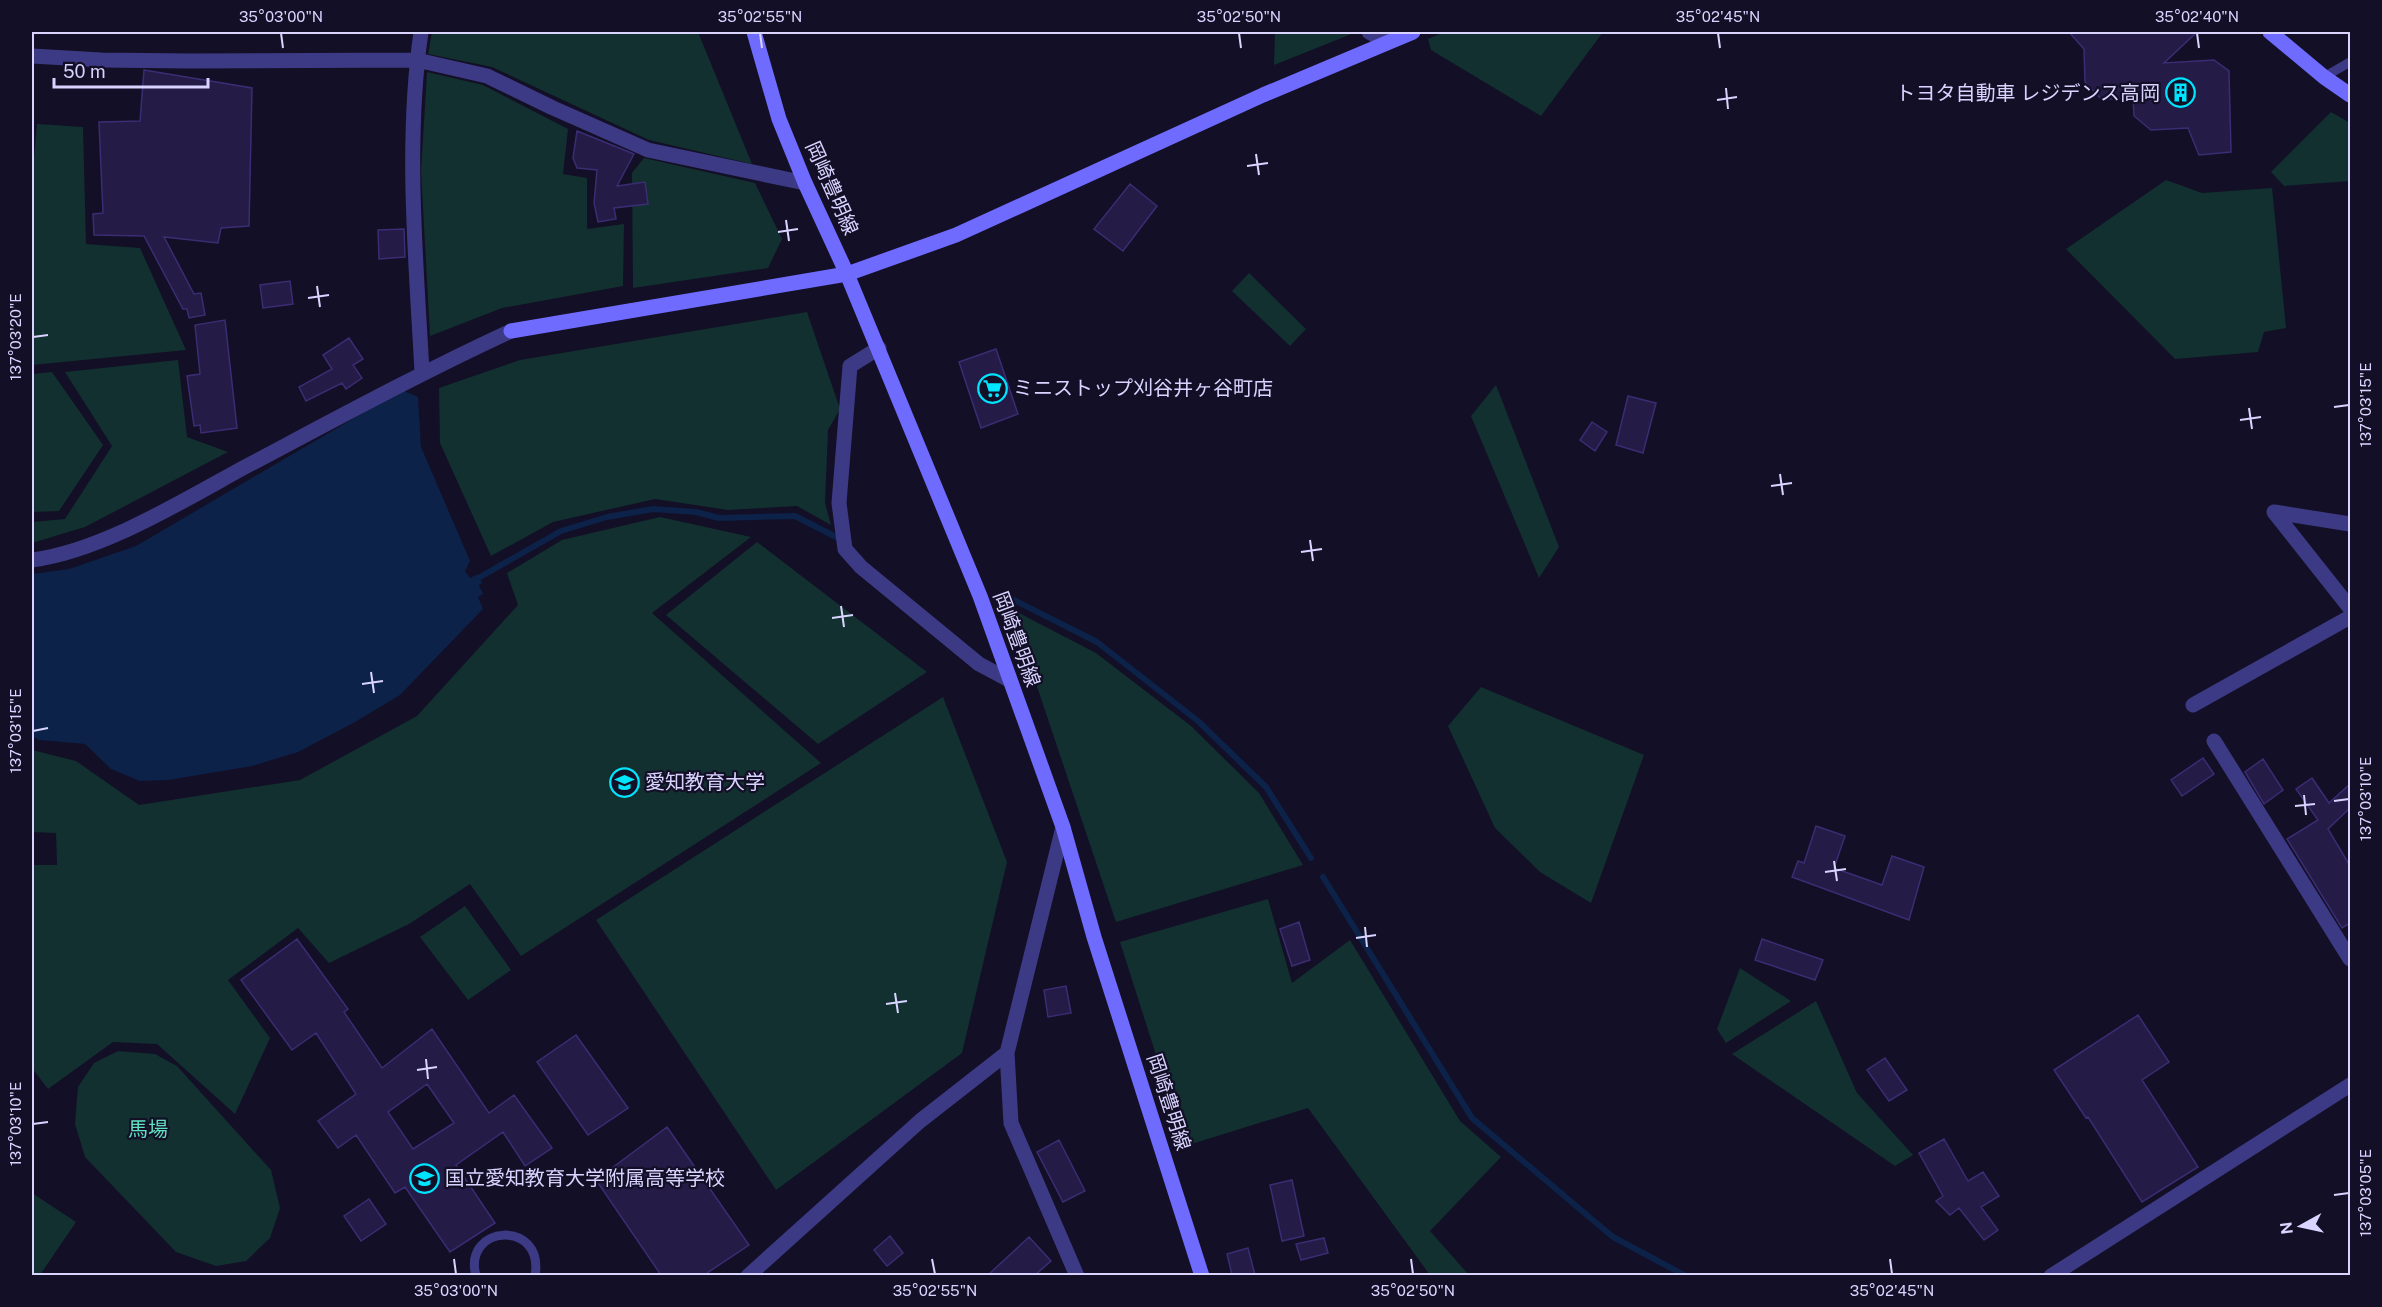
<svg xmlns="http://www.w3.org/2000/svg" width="2382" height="1307" font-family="'Public Sans','Noto Sans JP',sans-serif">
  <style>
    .green { fill: #12302f }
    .water { fill: #0c2248 }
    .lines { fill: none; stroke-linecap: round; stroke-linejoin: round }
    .stream { stroke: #0c2248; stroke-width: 6 }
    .building { fill: #241b47; stroke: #3b2d73; stroke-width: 1.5; fill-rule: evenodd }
    .lane { stroke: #3d3a85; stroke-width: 9 }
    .street { stroke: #3d3a85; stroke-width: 15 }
    .secondary { stroke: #6f6bff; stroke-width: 15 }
    .ticks { fill: none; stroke: #d9d4ff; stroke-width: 2 }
    .labels { text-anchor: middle; stroke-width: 4.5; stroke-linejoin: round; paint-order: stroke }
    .poi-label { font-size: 20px; fill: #d9d4ff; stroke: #130f26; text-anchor: start }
    .street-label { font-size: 20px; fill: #d9d4ff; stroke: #130f26 }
    .park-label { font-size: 20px; fill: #5fe0c0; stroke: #130f26 }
    .neatline { fill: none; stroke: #d9d4ff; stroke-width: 2 }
    .ticks-label { font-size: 15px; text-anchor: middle; fill: #d9d4ff }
  </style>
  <rect width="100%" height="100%" fill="#130f26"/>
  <!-- green -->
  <path class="green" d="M 432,32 L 698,32 L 752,164 L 649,140 L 492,67 L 428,54 Z
    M 1275,32 L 1351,32 L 1354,33 L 1274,65 Z
    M 1444,32 L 1603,32 L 1541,116 L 1431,50 L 1428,39 Z
    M 427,72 L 483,85 L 568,129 L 563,174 L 587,178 L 587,229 L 624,224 L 623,286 L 502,308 L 430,336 L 421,171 Z
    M 2331,112 L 2350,123 L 2350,181 L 2284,186 L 2271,172 Z
    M 37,124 L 83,127 L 86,244 L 140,248 L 186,350 L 32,365 L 32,168 L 33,168 Z
    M 644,158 L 755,183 L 782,239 L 768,268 L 633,288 L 632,173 Z
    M 2166,180 L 2202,193 L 2272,188 L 2286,328 L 2264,332 L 2258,352 L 2175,359 L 2066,249 Z
    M 1249,273 L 1306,329 L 1290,346 L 1232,291 Z
    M 807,312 L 840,409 L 828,430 L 825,503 L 831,525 L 797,506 L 728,510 L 655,499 L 553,522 L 491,556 L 440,443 L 439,388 L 520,360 Z
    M 178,360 L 187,437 L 228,452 L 85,527 L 32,543 L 32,522 L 65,519 L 112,446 L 65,372 Z
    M 52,372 L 103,445 L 59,511 L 32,512 L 32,374 Z
    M 1496,385 L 1559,547 L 1539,578 L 1471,416 Z
    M 660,517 L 751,537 L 652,613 L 821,763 L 521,956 L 470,884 L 409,924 L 329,963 L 298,928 L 228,980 L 270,1038 L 235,1114 L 157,1044 L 113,1042 L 48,1089 L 32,1068 L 32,865 L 57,865 L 56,833 L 32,832 L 32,750 L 76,761 L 139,805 L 300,780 L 417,716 L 518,605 L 507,573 L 562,540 Z
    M 757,542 L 927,672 L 818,744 L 666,615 Z
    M 1011,609 L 1096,653 L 1191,726 L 1259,793 L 1303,865 L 1116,922 Z
    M 1481,687 L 1644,755 L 1591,903 L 1540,872 L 1495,828 L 1448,726 Z
    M 943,697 L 1007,862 L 962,1053 L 776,1190 L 596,920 Z
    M 1268,899 L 1292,983 L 1350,940 L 1460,1121 L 1501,1157 L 1430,1231 L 1469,1275 L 1430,1275 L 1308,1108 L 1185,1146 L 1120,942 Z
    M 465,906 L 511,970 L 468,1000 L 420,937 Z
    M 1740,968 L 1791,1001 L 1726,1043 L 1717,1029 Z
    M 1816,1001 L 1857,1093 L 1913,1155 L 1895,1166 L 1732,1054 Z
    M 118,1051 L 155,1054 L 177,1066 L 271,1170 L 280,1208 L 270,1238 L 246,1261 L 216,1266 L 176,1252 L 85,1157 L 75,1124 L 78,1087 L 94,1063 Z
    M 32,1193 L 76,1222 L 40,1275 L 32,1275 Z"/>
  <!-- water -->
  <path class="water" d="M 402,390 L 418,397 L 421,447 L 470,561 L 465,571 L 470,578 L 478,574 L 482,583 L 479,585 L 483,594 L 478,597 L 483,609 L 400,695 L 355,722 L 298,752 L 252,766 L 168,780 L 140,781 L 111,769 L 85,744 L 39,740 L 32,736 L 32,574 L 69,569 L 136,546 Z"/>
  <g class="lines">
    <!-- stream -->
    <path class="stream" d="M 480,577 L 561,531 L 607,517 L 653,509 L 696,512 L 719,518 L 795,516 L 838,538
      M 1014,600 L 1097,642 L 1198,721 L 1266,787 L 1311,858
      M 1323,877 L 1472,1118 L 1613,1237 L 1686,1276"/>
  </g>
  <!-- building -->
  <path class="building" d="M 2069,32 L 2197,32 L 2164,63 L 2214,60 L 2229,71 L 2231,152 L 2199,155 L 2188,128 L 2151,130 L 2134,116 L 2133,96 L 2102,100 L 2085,82 L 2084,49 Z
    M 144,70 L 252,88 L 249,226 L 221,228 L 218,243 L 164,237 L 194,294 L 201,293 L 205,315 L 189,318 L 187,309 L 183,309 L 144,236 L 94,235 L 93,214 L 103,213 L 99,122 L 140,121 Z
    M 577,131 L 634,154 L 617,186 L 645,182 L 648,204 L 614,208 L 616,219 L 598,222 L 594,203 L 597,170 L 577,168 L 573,158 Z
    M 1130,184 L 1157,206 L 1123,251 L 1094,229 Z
    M 404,229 L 405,257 L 379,259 L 378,230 Z
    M 290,281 L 293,304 L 263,308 L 260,285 Z
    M 225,320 L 237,428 L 201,433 L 200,425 L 194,426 L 187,376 L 200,374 L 195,325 Z
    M 349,338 L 363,359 L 353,365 L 362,378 L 346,389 L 342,383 L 306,401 L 299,387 L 332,369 L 323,355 Z
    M 996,349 L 1018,414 L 981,428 L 959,362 Z
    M 1628,396 L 1656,403 L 1643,453 L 1616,445 Z
    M 1592,422 L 1607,432 L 1595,451 L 1580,440 Z
    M 2203,758 L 2214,774 L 2182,796 L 2171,780 Z
    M 2263,759 L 2283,790 L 2264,804 L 2245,772 Z
    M 2312,778 L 2329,803 L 2350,784 L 2350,808 L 2328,829 L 2350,866 L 2350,923 L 2342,928 L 2287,839 L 2318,820 L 2296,789 Z
    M 1816,826 L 1845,836 L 1834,868 L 1882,885 L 1892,856 L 1924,867 L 1909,920 L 1792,877 L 1798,861 L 1804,863 Z
    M 1299,922 L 1310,960 L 1292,966 L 1280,929 Z
    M 297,939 L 348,1009 L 344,1012 L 382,1068 L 432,1029 L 489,1113 L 514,1095 L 552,1148 L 525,1166 L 503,1132 L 456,1165 L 495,1223 L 450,1252 L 405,1187 L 395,1193 L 356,1135 L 338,1148 L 318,1121 L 356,1094 L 316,1033 L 292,1050 L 241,980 ZM 427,1084 L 454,1123 L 413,1149 L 388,1112 Z
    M 1762,939 L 1823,960 L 1815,980 L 1755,960 Z
    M 1066,986 L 1071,1013 L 1048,1017 L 1044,990 Z
    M 2138,1015 L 2169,1062 L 2142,1080 L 2198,1167 L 2142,1202 L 2088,1117 L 2086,1118 L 2054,1070 Z
    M 576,1035 L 628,1108 L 588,1135 L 537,1062 Z
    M 1885,1058 L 1907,1090 L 1889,1101 L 1867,1070 Z
    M 667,1127 L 749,1245 L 704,1275 L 661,1275 L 596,1180 Z
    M 1944,1139 L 1968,1181 L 1983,1172 L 1999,1196 L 1981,1207 L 1998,1230 L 1984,1240 L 1959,1208 L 1950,1215 L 1936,1201 L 1943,1196 L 1919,1153 Z
    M 1059,1140 L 1085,1191 L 1063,1202 L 1037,1152 Z
    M 1292,1180 L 1304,1236 L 1282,1241 L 1270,1185 Z
    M 369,1199 L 386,1224 L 361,1241 L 344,1216 Z
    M 890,1236 L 903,1253 L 887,1266 L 874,1250 Z
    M 1029,1237 L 1051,1261 L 1035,1275 L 988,1275 Z
    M 1324,1238 L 1328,1253 L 1301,1260 L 1296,1244 Z
    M 1248,1248 L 1255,1275 L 1232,1275 L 1227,1254 Z"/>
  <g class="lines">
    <!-- lane -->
    <path class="lane" d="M 2324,77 L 2350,62
      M 476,1276 C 462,1224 545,1219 535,1276"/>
    <!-- street -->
    <path class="street" d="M 421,32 C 405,144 416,259 422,372
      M 1369,32 L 1387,42
      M 32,56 L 101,60 L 190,61 L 417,60 L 487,76 L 553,108 L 648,150 L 805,183
      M 879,348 L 850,366 L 839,503 L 845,549 L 861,567 L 979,664 L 1009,680
      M 2274,512 L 2350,608
      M 2274,512 L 2350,524
      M 32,560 C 101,551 181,502 243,468 C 332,421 420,373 511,331
      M 2193,705 L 2350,617
      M 2214,741 L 2350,959
      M 1063,827 L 1007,1053 L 1011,1123 L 1077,1276
      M 748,1276 L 920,1121 L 1007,1053
      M 2051,1276 L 2350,1085"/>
    <!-- secondary -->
    <path class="secondary" d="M 754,32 L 779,119 L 805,183 L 847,274 L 980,596 L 1063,827 L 1094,937 L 1202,1276
      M 2270,32 L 2324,77 L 2350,95
      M 511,331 L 847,274 L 956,235 L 1263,95 L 1413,32"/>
  </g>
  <!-- ticks -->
  <path class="ticks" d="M 281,33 L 283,48M 760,33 L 762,48M 1239,33 L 1241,48M 1718,33 L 1720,48M 2197,33 L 2199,48M 1726,88 L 1728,109M 1717,100 L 1737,97M 1256,154 L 1259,175M 1247,166 L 1268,163M 786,220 L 789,241M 778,232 L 798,229M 317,286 L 320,307M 308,298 L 329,295M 33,337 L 48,335M 2334,407 L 2349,405M 2249,408 L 2252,429M 2240,420 L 2261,417M 1780,474 L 1783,495M 1771,486 L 1792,483M 1310,540 L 1313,561M 1301,552 L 1322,549M 841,606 L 844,627M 832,618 L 853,615M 371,672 L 374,693M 362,684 L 383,681M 33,731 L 48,728M 2304,795 L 2306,815M 2334,801 L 2349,799M 2295,806 L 2315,804M 1834,861 L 1837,881M 1825,872 L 1846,869M 1365,927 L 1367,947M 1356,938 L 1376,935M 895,993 L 898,1013M 886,1004 L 907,1001M 426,1059 L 428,1079M 417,1070 L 437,1067M 33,1124 L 48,1122M 2334,1195 L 2349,1193M 454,1259 L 456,1274M 932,1259 L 935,1274M 1411,1259 L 1413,1274M 1890,1259 L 1892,1274"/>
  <!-- icons -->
  <defs>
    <symbol id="building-ring" viewBox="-11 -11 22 22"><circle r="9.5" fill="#130f26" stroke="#00e5ff" stroke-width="1.5"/><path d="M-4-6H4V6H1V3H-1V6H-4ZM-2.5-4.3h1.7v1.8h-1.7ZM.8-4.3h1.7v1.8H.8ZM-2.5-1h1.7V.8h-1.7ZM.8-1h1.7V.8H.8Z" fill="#00e5ff"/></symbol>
    <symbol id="supermarket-ring" viewBox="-11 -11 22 22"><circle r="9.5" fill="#130f26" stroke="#00e5ff" stroke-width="1.5"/><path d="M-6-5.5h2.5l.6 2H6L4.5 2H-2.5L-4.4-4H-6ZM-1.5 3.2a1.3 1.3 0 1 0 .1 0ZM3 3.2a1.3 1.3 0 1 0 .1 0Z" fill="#00e5ff"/></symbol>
    <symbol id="university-ring" viewBox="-11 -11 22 22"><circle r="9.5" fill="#130f26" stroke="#00e5ff" stroke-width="1.5"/><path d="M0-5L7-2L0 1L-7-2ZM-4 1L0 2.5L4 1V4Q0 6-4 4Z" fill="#00e5ff"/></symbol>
    <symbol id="school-ring" viewBox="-11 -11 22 22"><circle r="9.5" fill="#130f26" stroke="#00e5ff" stroke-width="1.5"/><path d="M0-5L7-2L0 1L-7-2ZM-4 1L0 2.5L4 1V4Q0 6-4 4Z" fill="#00e5ff"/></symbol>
  </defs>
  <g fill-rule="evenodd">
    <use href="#building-ring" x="2164" y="76" width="33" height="33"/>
    <use href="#supermarket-ring" x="976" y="372" width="33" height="33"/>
    <use href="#university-ring" x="608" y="766" width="33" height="33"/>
    <use href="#school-ring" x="408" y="1162" width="33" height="33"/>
  </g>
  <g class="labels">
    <!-- poi labels -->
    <g class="poi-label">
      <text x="2160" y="100" text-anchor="end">トヨタ自動車 レジデンス高岡</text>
      <text x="1013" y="395">ミニストップ刈谷井ヶ谷町店</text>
      <text x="645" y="789">愛知教育大学</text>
      <text x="445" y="1185">国立愛知教育大学附属高等学校</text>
    </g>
    <!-- street labels -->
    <g class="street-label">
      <text transform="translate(832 188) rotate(66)" y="7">岡崎豊明線</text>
      <text transform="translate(1017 639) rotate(70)" y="7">岡崎豊明線</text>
      <text transform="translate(1169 1102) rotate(72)" y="7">岡崎豊明線</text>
    </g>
    <!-- park labels -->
    <g class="park-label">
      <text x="148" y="1136">馬場</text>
    </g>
  </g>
  <!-- border -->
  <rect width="2382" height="1307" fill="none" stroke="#130f26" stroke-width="66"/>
  <!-- north arrow -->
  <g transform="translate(2301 1226) rotate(262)" stroke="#130f26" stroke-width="4.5" paint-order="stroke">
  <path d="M0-4.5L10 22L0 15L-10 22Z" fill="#d9d4ff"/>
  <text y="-9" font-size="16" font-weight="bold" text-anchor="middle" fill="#d9d4ff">N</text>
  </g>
  <!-- scale -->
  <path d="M54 78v9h154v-9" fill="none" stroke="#d9d4ff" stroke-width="3"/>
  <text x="63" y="78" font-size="18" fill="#d9d4ff" stroke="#130f26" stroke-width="4.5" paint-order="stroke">50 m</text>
  <rect x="33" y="33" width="2316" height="1241" class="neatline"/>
  <g class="ticks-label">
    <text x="281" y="22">35°03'00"N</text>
    <text x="760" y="22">35°02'55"N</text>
    <text x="1239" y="22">35°02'50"N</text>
    <text x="1718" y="22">35°02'45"N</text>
    <text x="2197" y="22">35°02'40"N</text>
    <text transform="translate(16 337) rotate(-90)" y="5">137°03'20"E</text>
    <text transform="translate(2366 405) rotate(-90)" y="5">137°03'15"E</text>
    <text transform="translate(16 731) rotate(-90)" y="5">137°03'15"E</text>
    <text transform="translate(2366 799) rotate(-90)" y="5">137°03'10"E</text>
    <text transform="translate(16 1124) rotate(-90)" y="5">137°03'10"E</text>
    <text transform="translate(2366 1193) rotate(-90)" y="5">137°03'05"E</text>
    <text x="456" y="1296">35°03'00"N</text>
    <text x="935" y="1296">35°02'55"N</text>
    <text x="1413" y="1296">35°02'50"N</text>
    <text x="1892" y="1296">35°02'45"N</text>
  </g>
</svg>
